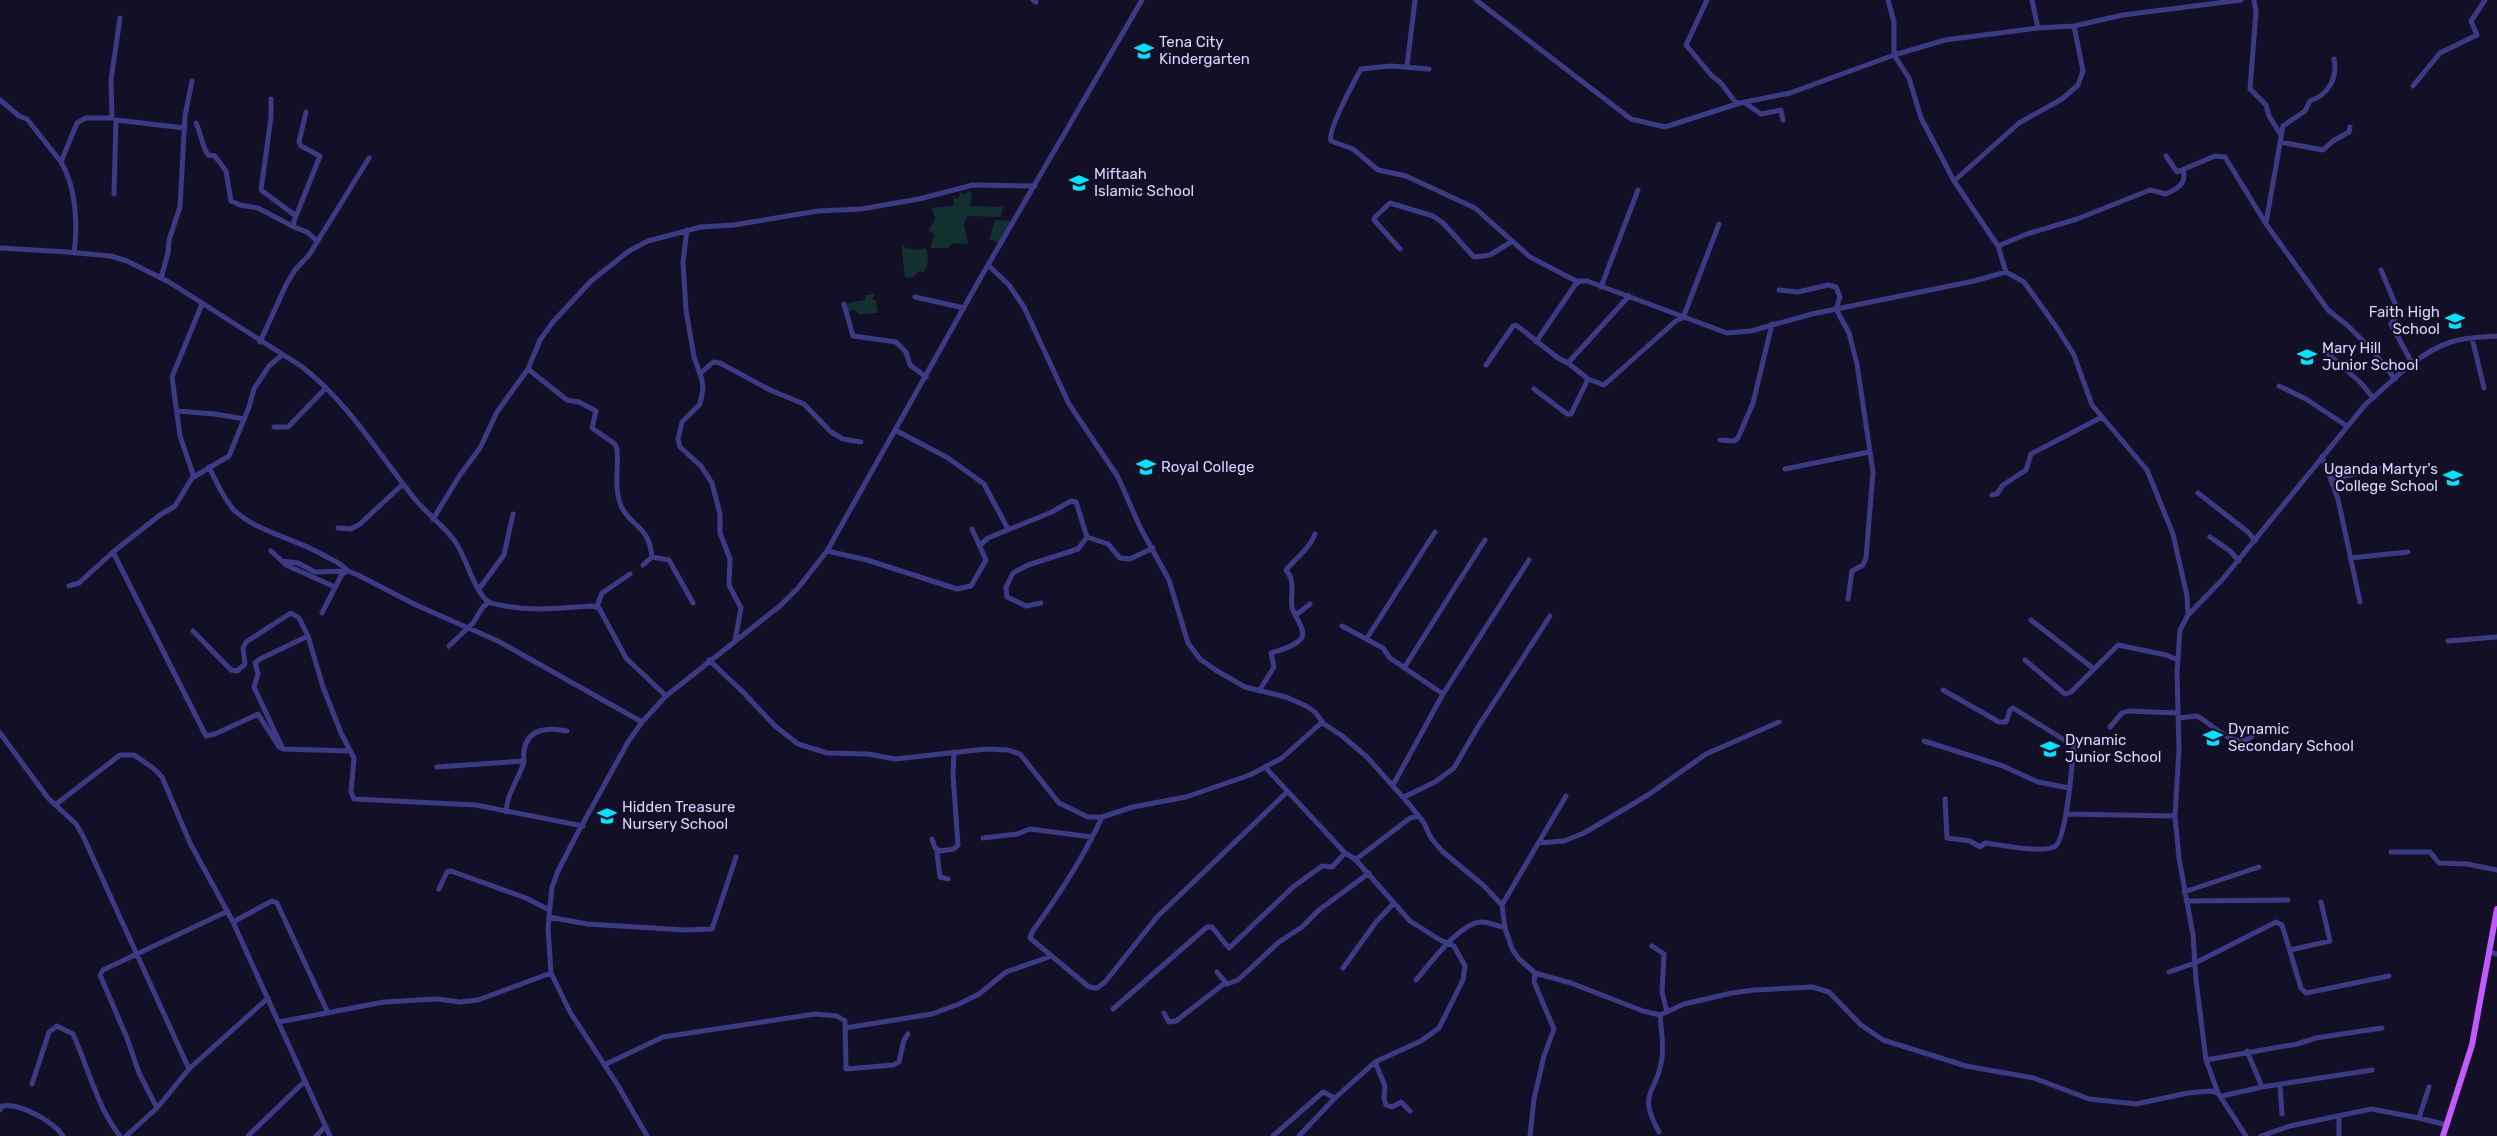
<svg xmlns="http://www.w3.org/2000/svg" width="2497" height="1136" font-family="Rubik,sans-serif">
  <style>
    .green { fill: #12302f }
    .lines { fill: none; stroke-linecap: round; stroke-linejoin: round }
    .minor { stroke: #3d3a85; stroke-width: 5 }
    .major { stroke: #c25bff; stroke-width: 6 }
    .labels { text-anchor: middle; stroke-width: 4.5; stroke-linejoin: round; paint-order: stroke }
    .poi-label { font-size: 15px; fill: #d9d4ff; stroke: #130f26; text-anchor: start }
  </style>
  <rect width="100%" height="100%" fill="#130f26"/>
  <!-- green -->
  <path class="green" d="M 967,191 L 972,192 L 970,206 L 1003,207 L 1001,217 L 967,216 L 964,224 L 968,244 L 953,243 L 948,248 L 930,248 L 935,235 L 929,230 L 935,219 L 932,208 L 954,206 L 953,194 L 956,199 L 959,197 L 960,193 L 966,194 Z
    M 995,220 L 1013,221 L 1000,243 L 989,239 Z
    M 901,243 L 905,248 L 918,250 L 925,248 C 929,255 929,265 924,272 L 919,271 L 913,277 L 905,278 Z
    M 875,294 L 872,299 L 876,301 L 878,313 L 858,314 L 856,310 L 848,311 L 847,303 L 865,300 L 865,295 Z"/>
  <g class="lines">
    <!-- minor -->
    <path class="minor" d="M 1033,0 L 1036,2
      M 1476,0 L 1631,119 L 1665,127 L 1740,103 L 1790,93 L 1894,55 L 1945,40 L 2038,28 L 2032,0
      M 1707,0 L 1686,45 L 1712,76 L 1720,82 L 1737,104
      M 1888,0 L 1894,22 L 1894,55 L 1909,78 L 1921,118 L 1954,181 L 1998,246 L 2006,272 L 2024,282 L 2057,328 L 2074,355 L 2092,405 L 2147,470 L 2173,534 L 2187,596 L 2188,615
      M 2254,0 L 2256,12 L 2250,89 L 2266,105 L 2269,116 L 2281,135
      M 2038,28 L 2074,26 L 2123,15 L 2241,0
      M 1407,66 L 1415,0
      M 1429,69 L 1391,66 L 1361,69 C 1354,82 1327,130 1331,141 L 1353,149 L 1378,170 L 1406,176 L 1475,208 L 1530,257 L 1578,282
      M 2413,86 L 2440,53 L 2477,35 L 2471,21 L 2485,0
      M 271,99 L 271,117 L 261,190 L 296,216
      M 0,100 L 19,116 L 27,119 L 61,162
      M 1745,103 L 1761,114 L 1781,110 L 1783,120
      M 306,112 L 299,142 L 301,146 L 320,156 L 294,221 L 294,227 L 307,232 L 317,241
      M 196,123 C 201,133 202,146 208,155 L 215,156 L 226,171 L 231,201 L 240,205 L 258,208 L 294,227
      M 2280,142 L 2323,150 L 2333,141 L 2349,132 L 2350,127
      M 2166,156 L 2177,172 L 2215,156 L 2225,157 L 2266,224 L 2328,310 L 2347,325 L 2372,350 L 2395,379
      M 1954,181 L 2019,123 L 2062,99 L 2078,85 L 2083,71 L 2074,26
      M 114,194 L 116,120 L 185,128
      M 2266,223 L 2283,126 L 2305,111 L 2310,101 C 2328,95 2338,78 2334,59
      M 687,230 L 683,262 L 686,310 L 694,357 L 702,380 L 703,389 L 700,404 L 682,422 L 678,439 L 680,447 L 701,466 L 712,483 L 720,514 L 720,533 L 730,559 L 729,585 L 741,608 L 735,640
      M 1998,246 L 2027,234 L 2077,219 L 2150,190 L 2166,194 C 2177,189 2187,184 2183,170
      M 0,248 L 67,252 L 111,256 L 127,261 L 169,282 L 301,366 C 347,401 378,453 414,498 C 426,513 443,525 454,540 C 466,555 474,593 489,602 C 492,604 497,604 500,605 C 531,612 560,608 591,606 L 599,608 L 626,658 L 666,696
      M 1400,249 L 1374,220 L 1375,217 L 1390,203 L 1433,216 L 1443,223 L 1474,257 L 1490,255 L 1511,242
      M 74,253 C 78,224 76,187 61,162 L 77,123 L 86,118 L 112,118 L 111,80 L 120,18
      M 988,265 L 1009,285 L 1024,307 L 1069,404 L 1118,477 L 1140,527 L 1169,580 L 1188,643 L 1200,659 L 1217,671 L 1245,687 L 1286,697 L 1306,706 L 1315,712 L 1324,724 L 1341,735 L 1367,757 L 1409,804 L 1424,823 L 1431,838 L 1442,851 L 1483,885 L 1502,905 L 1505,928 L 1512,949 L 1519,959 L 1535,973 L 1571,983 L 1643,1011 L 1660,1015 L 1684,1004 L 1732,993 L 1754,990 L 1812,987 L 1829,992 L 1861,1025 L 1883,1040 L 1966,1066 L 2034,1078 L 2089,1099 L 2136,1104 L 2188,1093 L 2211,1091 L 2218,1093
      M 2381,270 L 2399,313 L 2391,324 L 2413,365
      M 161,278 L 168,253 L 169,240 L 180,207 L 185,116 L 192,81
      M 1601,287 L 1638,190
      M 1779,290 L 1798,292 L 1828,285 L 1836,287 L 1840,297 L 1836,309 L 1849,333 L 1857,364 L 1873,472 L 1866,558 L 1863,565 L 1852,571 L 1848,599
      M 915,297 L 964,308
      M 844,304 L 853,336 L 896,342 L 906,352 L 910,365 L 926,377
      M 2472,338 L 2484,388
      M 260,342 L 286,285 L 295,270 L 309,255 L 369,158
      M 1536,342 L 1575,285 L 1580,281 L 1587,281 L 1727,333 L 1751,331 L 1812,314 L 1974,281 L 2006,272
      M 2324,350 L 2362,384 L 2373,398
      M 1568,363 L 1588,379 L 1604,385 L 1677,320 L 1683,318 L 1719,224
      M 1486,365 L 1513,326 L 1516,325 L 1558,358 L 1568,363 L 1629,296
      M 528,369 L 567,400 L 579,402 L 596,411 L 592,428 L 615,444 L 617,449 C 619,469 613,489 622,508 C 633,528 649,526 652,557
      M 700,374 L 713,362 L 720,363 L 770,390 L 804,404 L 831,432 L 843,439 L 861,442
      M 2279,386 L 2306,399 L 2347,426
      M 1534,389 L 1567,414 L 1571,414 L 1588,379
      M 177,411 L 215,414 L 244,419
      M 274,427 L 288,427 L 326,388
      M 895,430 L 948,458 L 984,484 L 1008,529
      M 1720,440 L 1734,441 L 1738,438 L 1753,403 L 1772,324
      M 2322,456 L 2338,499 L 2360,602
      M 209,467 C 216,481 223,498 234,510 C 258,533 295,538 323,555 C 332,560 342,563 348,571 L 315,572 L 298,563 L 282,561 L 271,551
      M 1785,469 L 1869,452
      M 194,477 L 180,436 L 172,377 L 202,304
      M 2332,479 L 2387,467
      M 2198,493 L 2248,532 L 2255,541
      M 1992,495 L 1997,494 L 2003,485 L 2026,470 L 2031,454 L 2102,417
      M 433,519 L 460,475 L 480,448 L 497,412 L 528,369 L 540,340 L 553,322 L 591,281 L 629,251 L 648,241 L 701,227 L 734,225 L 818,211 L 861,209 L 919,199 L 973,185 L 1035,186
      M 338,528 L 351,529 L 360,524 L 403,484
      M 2210,537 L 2230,551 L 2239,561
      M 980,545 L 988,538 L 1052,512 L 1071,501 L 1076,502 L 1087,537 L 1108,544 L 1120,558 L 1130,559 L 1153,548
      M 827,551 L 867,560 L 957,589 L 971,586 L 986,560 L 972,529
      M 113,552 L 206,736 L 215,734 L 258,714 L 279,747 L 283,749 L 349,751
      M 2350,558 L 2408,552
      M 282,561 L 286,565 L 335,587
      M 643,565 L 652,557 L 669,560 L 693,603
      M 69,586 L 79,583 L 113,552 L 160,515 L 175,506 L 192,478 L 229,456 L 249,407 L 254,389 L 269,366 L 282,355
      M 479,589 L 504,555 L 513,514
      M 1041,603 L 1026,606 L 1007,597 L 1006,587 L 1013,573 L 1028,565 L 1078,549 L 1087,537
      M 597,606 L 602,593 L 630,574
      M 322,613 L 342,574 L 348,571 L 358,575 L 416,605 L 498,641 L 642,722
      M 1296,615 L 1310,604
      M 2031,620 L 2094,669
      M 1342,626 L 1383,648 L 1390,658 L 1443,694
      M 193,631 L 231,670 L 237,671 L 245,664 L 243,648 L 246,642 L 291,613 L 299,618 L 308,636 L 323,687 L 341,733 L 354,758 L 351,792 L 354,799 L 476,805 L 583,826
      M 1367,638 L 1435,532
      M 2448,641 L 2497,637
      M 449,646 L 473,623 L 483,607 L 489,602
      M 709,660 L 743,692 L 775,726 L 798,744 L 827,753 L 868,754 L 895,759 L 986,749 L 1008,750 L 1020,754 L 1059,803 L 1088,817 L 1102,817 L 1133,807 L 1186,797 L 1250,775 L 1282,758 L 1320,724 L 1324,724
      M 2025,660 L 2065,694 L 2071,692 L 2118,645 L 2166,655 L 2178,660
      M 1404,668 L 1485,540
      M 1943,690 L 1999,722 L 2006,722 L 2010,710 L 2013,708 L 2074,746 C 2072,761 2067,842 2054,847 C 2038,853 2003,845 1985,843 L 1980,847 L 1970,841 L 1947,838 L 1945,799
      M 1259,691 L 1274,667 L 1271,653 C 1280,650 1297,646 1302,637 C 1306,630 1294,615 1292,608 C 1290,594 1296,581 1286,570 C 1296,558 1310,548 1315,534
      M 2178,718 L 2197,716 C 2212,723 2235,752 2252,736
      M 2110,727 L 2122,713 L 2128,711 L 2178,713
      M 0,733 L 48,798 L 76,824 L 83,836 L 189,1069
      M 1924,741 L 2003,766 L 2038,782 L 2069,788
      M 282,747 L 254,687 L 258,674 L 255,663 L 260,659 L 308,636
      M 437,767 L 524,761
      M 1266,768 L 1345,853 L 1355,859 L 1410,921 L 1440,940 L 1454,946 L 1465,966 L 1463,980 L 1439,1028 L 1421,1041 L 1375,1062 L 1335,1098 L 1323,1092 L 1273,1136
      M 1393,785 L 1443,694 L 1529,560
      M 1404,797 L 1435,782 L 1454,768 L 1476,730 L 1550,616
      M 55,805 L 120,755 L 134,755 L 153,768 L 162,777 L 190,843 L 233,922 L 330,1136
      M 506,812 C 507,793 517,782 523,765 C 525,760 523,755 524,750 C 528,728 549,727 567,731
      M 2066,814 L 2175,816
      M 1102,817 C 1083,859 1059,895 1032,932 L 1030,938 L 1089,987 L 1097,988 L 1105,982 L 1157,917 L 1287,792
      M 983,838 L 1017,834 L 1030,829 L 1092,837
      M 932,839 L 935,848 L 940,851 L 954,849 L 958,845 L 953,775 L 954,752
      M 1538,843 L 1564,841 L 1584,833 L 1648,795 L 1706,754 L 1779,722
      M 940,851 L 937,853 L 940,877 L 948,879
      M 2391,852 L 2430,852 L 2439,863 L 2467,864 L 2497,870
      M 1355,860 L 1410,818 L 1419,816
      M 439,889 L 447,872 L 451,871 L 526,898 L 549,910
      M 2184,892 L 2259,867
      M 2186,901 L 2288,900
      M 1502,905 L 1566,796
      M 549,917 L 587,924 L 685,930 L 712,929 L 736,857
      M 233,922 L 272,901 L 277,903 L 328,1013
      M 1652,946 L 1664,954 L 1662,992 L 1667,1012
      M 2290,950 L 2330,941 L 2321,902
      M 2490,952 L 2497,954
      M 1343,968 L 1376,922 L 1394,903
      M 1217,972 L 1227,984 L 1238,980 L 1279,942 L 1302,927 L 1319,910 L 1369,873
      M 2169,972 L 2195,963 L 2276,922 L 2282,925 L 2301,988 L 2306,993 L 2389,976
      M 1416,980 C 1430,964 1460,922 1482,922 C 1489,922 1498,926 1505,928
      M 1113,1009 L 1207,927 L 1212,927 L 1229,948 L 1293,887 L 1322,866 L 1332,867 L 1345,853
      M 1164,1013 L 1169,1022 L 1176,1021 L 1225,983
      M 279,1022 L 384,1002 L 437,999 L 460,1002 L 478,1000 L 551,973
      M 845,1028 L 932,1014 L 959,1004 L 979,994 L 1006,972 L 1052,956
      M 2247,1051 L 2262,1087
      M 2206,1060 L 2297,1044 L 2316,1038 L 2382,1028
      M 1375,1062 L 1385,1086 L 1384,1098 L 1386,1105 L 1392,1107 L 1401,1102 L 1410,1111
      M 604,1065 L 663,1037 L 815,1014 L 837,1016 L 845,1021 L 846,1069 L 893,1065 L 899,1062 L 904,1040 L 908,1034
      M 32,1084 L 49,1032 L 57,1026 L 73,1034 C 88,1067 97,1107 120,1136
      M 2280,1085 L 2282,1114
      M 2222,1096 L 2262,1087 L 2372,1070
      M 157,1108 L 139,1073 L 127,1038 L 100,975 L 103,970 L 228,911
      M 0,1110 L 2,1106 C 19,1102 54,1122 63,1136
      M 2339,1116 L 2339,1136
      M 2419,1118 L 2429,1087
      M 1659,1132 C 1636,1090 1657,1096 1662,1058 C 1664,1044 1661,1029 1660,1015
      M 126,1136 L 157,1108 L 189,1069 L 268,998
      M 248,1136 L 304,1082
      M 316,1136 L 325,1127
      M 647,1136 L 617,1084 L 570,1012 L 551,973 L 548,928 L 552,887 L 558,871 L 576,836 L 628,742 L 642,722 L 666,696 L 781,605 L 798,588 L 827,551 L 981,277 L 1142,0
      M 1299,1136 L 1335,1098
      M 1530,1136 L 1534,1099 L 1544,1056 L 1554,1029 L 1534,982 L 1535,973
      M 2246,1136 L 2218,1093 L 2206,1060 L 2196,980 L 2193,935 L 2179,858 L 2175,816 L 2179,749 L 2177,672 L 2180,630 L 2188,615 L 2222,580 L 2365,405 C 2390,383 2419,352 2451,342 C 2466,337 2482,337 2497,336
      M 2261,1136 L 2290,1126 L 2371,1109 L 2419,1118 L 2447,1125"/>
    <!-- major -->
    <path class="major" d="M 2443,1136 L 2472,1045 L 2497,909"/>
  </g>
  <!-- icons -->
  <defs>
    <symbol id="school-bare" viewBox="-9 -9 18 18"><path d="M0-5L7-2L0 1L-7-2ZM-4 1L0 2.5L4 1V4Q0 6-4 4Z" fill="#00e5ff" stroke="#130f26" stroke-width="2.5" paint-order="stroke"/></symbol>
  </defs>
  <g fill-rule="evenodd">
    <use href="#school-bare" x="1130" y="37" width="28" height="28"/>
    <use href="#school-bare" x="1065" y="169" width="28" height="28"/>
    <use href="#school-bare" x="2441" y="307" width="28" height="28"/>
    <use href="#school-bare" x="2293" y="343" width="28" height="28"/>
    <use href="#school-bare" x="1132" y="453" width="28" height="28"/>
    <use href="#school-bare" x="2439" y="464" width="28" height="28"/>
    <use href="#school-bare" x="2199" y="724" width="28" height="28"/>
    <use href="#school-bare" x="2036" y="735" width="28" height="28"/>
    <use href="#school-bare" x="593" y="802" width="28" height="28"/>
  </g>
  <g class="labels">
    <!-- poi labels -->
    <g class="poi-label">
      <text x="1159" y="47">Tena City<tspan x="1159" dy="17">Kindergarten</tspan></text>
      <text x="1094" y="179">Miftaah<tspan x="1094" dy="17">Islamic School</tspan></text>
      <text x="2440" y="317" text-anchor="end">Faith High<tspan x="2440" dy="17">School</tspan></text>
      <text x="2322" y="353">Mary Hill<tspan x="2322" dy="17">Junior School</tspan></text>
      <text x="1161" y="472">Royal College</text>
      <text x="2438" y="474" text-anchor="end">Uganda Martyr's<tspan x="2438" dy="17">College School</tspan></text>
      <text x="2228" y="734">Dynamic<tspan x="2228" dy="17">Secondary School</tspan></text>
      <text x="2065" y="745">Dynamic<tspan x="2065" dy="17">Junior School</tspan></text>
      <text x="622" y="812">Hidden Treasure<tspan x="622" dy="17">Nursery School</tspan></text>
    </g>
  </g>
</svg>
